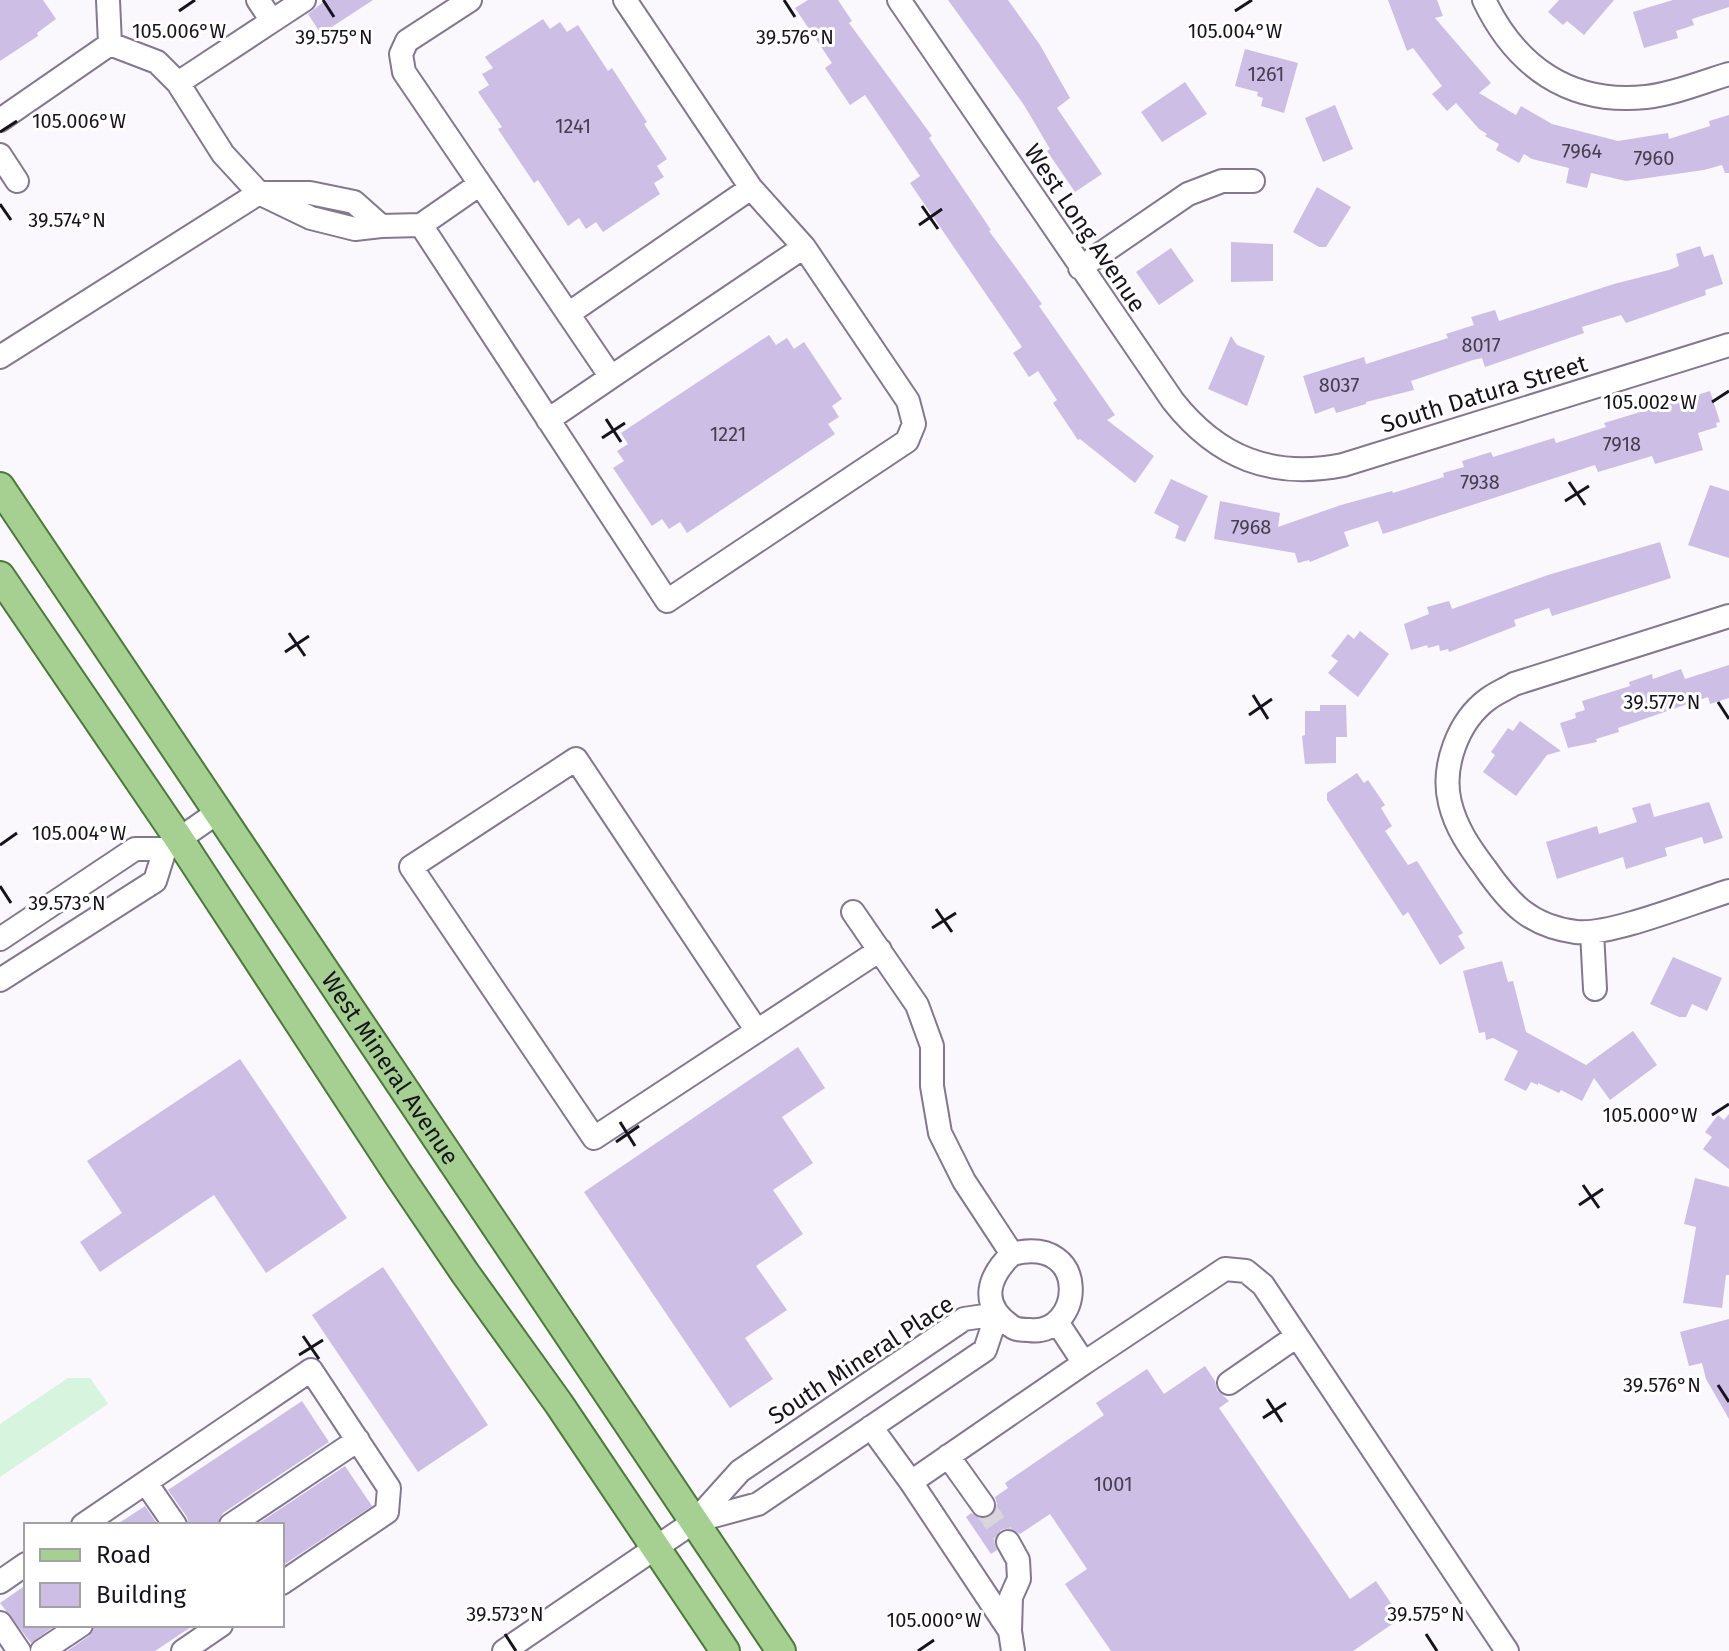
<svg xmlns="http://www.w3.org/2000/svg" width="1729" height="1651" font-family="'Fira Sans',sans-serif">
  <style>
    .green { fill: #d6f4de }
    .building { fill: #cdbee6 }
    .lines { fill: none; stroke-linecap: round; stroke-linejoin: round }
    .minor-tunnel { stroke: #d8d5db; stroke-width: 22; stroke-dasharray: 22 11; stroke-linecap: butt }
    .minor-casing { stroke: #847792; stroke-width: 26 }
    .major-casing { stroke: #4d793a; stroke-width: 32 }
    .minor { stroke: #fff; stroke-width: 22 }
    .major { stroke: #a6d092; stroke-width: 28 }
    .ticks { fill: none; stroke: #17131d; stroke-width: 3 }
    .labels { text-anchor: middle; stroke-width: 6; stroke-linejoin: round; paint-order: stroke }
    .number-label { font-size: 20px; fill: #443e4f }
    .street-label { font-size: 24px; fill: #17131d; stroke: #fff }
    .ticks-label { font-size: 20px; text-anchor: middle; fill: #17131d; stroke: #fff; stroke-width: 6; stroke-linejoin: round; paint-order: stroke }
  </style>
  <rect width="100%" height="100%" fill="#faf7fd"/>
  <!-- green -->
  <path class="green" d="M 68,1378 L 90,1378 L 108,1404 L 0,1477 L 0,1424 Z"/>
  <!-- building -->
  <path class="building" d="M 0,0 L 43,0 L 56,19 L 37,33 L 38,36 L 0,61 Z
    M 326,0 L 373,0 L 321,34 L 308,14 Z
    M 808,0 L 838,0 L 852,21 L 849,23 L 932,136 L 929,138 L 991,230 L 989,231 L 1017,269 L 1042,304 L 1039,306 L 1115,415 L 1107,420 L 1154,456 L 1135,483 L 1080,439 L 1078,440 L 1053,403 L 1057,400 L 1038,371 L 1029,377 L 1013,353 L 1022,347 L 1018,341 L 910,183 L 920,176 L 865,95 L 850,105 L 825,68 L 832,63 L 795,8 Z
    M 948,0 L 1008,0 L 1040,45 L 1070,98 L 1057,108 L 1102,174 L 1075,192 L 1047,151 L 1050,149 L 1024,105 Z
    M 1388,0 L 1437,0 L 1443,16 L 1435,18 L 1491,83 L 1479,93 L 1516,115 L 1521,106 L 1552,124 L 1618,141 L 1668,133 L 1669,139 L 1710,126 L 1709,121 L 1729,115 L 1729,173 L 1725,173 L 1722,165 L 1704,170 L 1626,181 L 1591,173 L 1587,188 L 1566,183 L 1569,168 L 1532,159 L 1524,154 L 1519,163 L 1496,150 L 1499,144 L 1485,136 L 1487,134 L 1479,129 L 1456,103 L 1447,111 L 1432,94 L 1442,86 L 1413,48 L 1407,51 Z
    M 1559,0 L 1614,0 L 1584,35 L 1567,21 L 1563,25 L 1548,12 Z
    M 1673,0 L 1729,0 L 1729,7 L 1692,19 L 1694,25 L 1676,31 L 1678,38 L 1644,48 L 1633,12 Z
    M 543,19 L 550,29 L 560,22 L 567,32 L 578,25 L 608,71 L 612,68 L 647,122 L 644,124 L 667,159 L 657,166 L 664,177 L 654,183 L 660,194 L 603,232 L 596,222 L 586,229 L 579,218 L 568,226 L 538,180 L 534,183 L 498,129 L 502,127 L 478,92 L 489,85 L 482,74 L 493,68 L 485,57 Z
    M 1245,49 L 1298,63 L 1284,113 L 1261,106 L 1263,98 L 1257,96 L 1258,92 L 1235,86 Z
    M 1185,82 L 1207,114 L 1162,142 L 1141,112 Z
    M 1335,105 L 1353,149 L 1323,162 L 1305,118 Z
    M 1317,187 L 1351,207 L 1326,247 L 1319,247 L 1293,232 Z
    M 1231,242 L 1273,244 L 1273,281 L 1231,282 Z
    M 1700,246 L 1704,257 L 1713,254 L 1723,284 L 1705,290 L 1706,295 L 1626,323 L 1621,315 L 1582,327 L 1584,333 L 1485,367 L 1482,358 L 1473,360 L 1411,381 L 1414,390 L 1366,402 L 1366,404 L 1336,413 L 1334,407 L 1315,414 L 1303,376 L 1364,357 L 1366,364 L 1448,338 L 1446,334 L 1474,325 L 1471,317 L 1495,310 L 1499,321 L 1614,284 L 1669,270 L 1679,266 L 1676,254 Z
    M 1171,248 L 1194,281 L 1159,305 L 1136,272 Z
    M 769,335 L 776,345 L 787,338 L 794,349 L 804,342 L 842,399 L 832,406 L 839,417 L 828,424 L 835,434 L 687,533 L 680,522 L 669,529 L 662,519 L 652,526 L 613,468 L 624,461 L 617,451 L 628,444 L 621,433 Z
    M 1231,336 L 1237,345 L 1265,356 L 1247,406 L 1208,389 Z
    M 1710,391 L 1720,422 L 1716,423 L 1717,427 L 1698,433 L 1703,450 L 1655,464 L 1652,456 L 1598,472 L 1595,465 L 1383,534 L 1378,521 L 1344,532 L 1349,546 L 1310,562 L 1309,560 L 1298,563 L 1295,553 L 1214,539 L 1220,501 L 1280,513 L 1278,527 L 1341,505 L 1392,491 L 1393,493 L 1444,477 L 1443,473 L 1464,467 L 1462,461 L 1491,452 L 1493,457 L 1554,438 L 1556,443 L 1606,427 L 1604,423 Z
    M 1171,479 L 1208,496 L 1185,542 L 1175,538 L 1179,526 L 1154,513 Z
    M 1710,485 L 1729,491 L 1729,558 L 1688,545 Z
    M 1660,542 L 1671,578 L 1552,616 L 1549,608 L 1514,620 L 1516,626 L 1449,652 L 1448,649 L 1440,651 L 1439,645 L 1428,648 L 1427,645 L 1411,650 L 1404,624 L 1429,614 L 1427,607 L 1449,601 L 1452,609 L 1548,575 Z
    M 1360,631 L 1389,654 L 1358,697 L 1328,673 L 1338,661 L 1331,656 L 1348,634 L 1354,639 Z
    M 1729,665 L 1729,698 L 1710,704 L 1708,697 L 1618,728 L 1619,732 L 1596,739 L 1597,742 L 1568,748 L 1560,723 L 1576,718 L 1575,713 L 1585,710 L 1582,701 L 1630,686 L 1629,682 L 1652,674 L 1653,679 L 1681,669 L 1685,679 Z
    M 1320,705 L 1346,705 L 1347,737 L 1336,737 L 1336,763 L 1305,764 L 1302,736 L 1305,735 L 1305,711 L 1320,711 Z
    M 1520,721 L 1561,751 L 1547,755 L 1516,796 L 1483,772 L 1495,755 L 1491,752 L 1508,728 L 1513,731 Z
    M 1357,773 L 1364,783 L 1368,780 L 1385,805 L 1381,808 L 1392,826 L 1385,831 L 1408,865 L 1417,861 L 1463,933 L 1458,936 L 1465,948 L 1440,965 L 1408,912 L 1403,916 L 1327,800 L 1327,793 Z
    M 1709,802 L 1723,838 L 1704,844 L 1702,837 L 1665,848 L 1667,856 L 1626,869 L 1623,857 L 1557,879 L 1546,842 L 1597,826 L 1599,834 L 1637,822 L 1632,808 L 1650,803 L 1654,817 Z
    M 1673,957 L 1722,978 L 1707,1011 L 1692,1004 L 1686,1017 L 1679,1017 L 1650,1004 Z
    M 1502,961 L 1508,982 L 1513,981 L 1526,1032 L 1586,1065 L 1633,1031 L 1657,1065 L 1610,1100 L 1594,1078 L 1582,1101 L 1561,1090 L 1559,1093 L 1538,1083 L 1538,1085 L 1531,1082 L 1526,1091 L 1504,1080 L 1518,1051 L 1493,1038 L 1486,1040 L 1485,1032 L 1479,1033 L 1463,971 Z
    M 798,1047 L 825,1088 L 782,1117 L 813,1163 L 773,1190 L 803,1234 L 756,1266 L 787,1310 L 745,1338 L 773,1379 L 730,1408 L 584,1192 Z
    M 240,1059 L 347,1218 L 266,1273 L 214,1195 L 100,1272 L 80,1242 L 122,1213 L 87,1161 Z
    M 1729,1114 L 1729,1169 L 1703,1149 L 1712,1137 L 1705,1132 L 1718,1115 L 1724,1120 Z
    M 1695,1178 L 1729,1187 L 1729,1275 L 1726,1275 L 1722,1308 L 1683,1303 L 1696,1227 L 1684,1224 Z
    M 383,1267 L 488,1425 L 418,1472 L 312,1315 Z
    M 1729,1319 L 1729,1419 L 1706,1379 L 1702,1363 L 1689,1366 L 1680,1332 Z
    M 1205,1366 L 1215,1381 L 1217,1390 L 1229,1401 L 1219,1408 L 1350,1599 L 1376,1581 L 1401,1618 L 1353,1651 L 1111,1651 L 1065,1584 L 1087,1569 L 1050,1514 L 1020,1534 L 1009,1528 L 1001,1530 L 994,1541 L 997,1550 L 991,1554 L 966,1517 L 971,1513 L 984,1519 L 992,1516 L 997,1504 L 995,1497 L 1008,1488 L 1005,1483 L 1104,1415 L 1096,1403 L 1147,1369 L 1164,1394 Z
    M 302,1401 L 329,1442 L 223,1513 L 217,1525 L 189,1525 L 187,1517 L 168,1490 Z
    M 345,1466 L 372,1506 L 282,1566 L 282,1525 L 256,1525 Z
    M 145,1506 L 158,1525 L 116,1525 Z
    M 26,1585 L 26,1625 L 56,1625 L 31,1643 L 0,1603 Z
    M 95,1625 L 194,1625 L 155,1651 L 67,1651 L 89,1636 Z"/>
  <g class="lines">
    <!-- minor-tunnel -->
    <path class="minor-tunnel" d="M 983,1505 L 1008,1542"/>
    <defs>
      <path id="minor" d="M 108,0 L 110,44
        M 470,0 L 407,41 L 401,54 L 404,72 L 611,377 L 804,247
        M 899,0 L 1173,401 C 1218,458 1272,479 1343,465 L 1729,345
        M 1484,0 C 1516,67 1570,105 1646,97 C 1674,94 1702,82 1729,74
        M 272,21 L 304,0
        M 178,83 L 272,21 L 258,0
        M 0,120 L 110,44 L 157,62 L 178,83 L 223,154 L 259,193 L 311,218 L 355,229 L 381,226 L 354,202 L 310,193 L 259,193 L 0,357
        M 0,155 L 17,181
        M 421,225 L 480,184
        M 381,226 L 421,225 L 667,601 L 907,441 L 914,424 L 908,401 L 804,247 L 751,188 L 625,0
        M 1080,268 L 1188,194 L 1222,181 L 1253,181
        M 568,314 L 751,188
        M 548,420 L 611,377
        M 1729,616 L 1514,684 C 1506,689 1496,693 1488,699 C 1458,721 1441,767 1450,803 C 1456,828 1470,848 1485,868 C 1510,904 1530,926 1576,932 C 1610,936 1693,902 1729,891
        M 853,912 L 917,1005 L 932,1046 L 932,1086 L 940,1133 L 964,1181 L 1012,1254 C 1092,1234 1083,1337 1029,1330 C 1022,1330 1016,1330 1011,1326 C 979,1304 988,1277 1012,1254
        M 1592,932 L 1595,989
        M 0,939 L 135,849 L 165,849 L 218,812
        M 0,980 L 155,881 L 165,849
        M 757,1031 L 576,759 L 411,867 L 594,1138 L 880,950
        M 1084,1363 L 1225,1269 L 1246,1271 L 1263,1285 L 1507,1651
        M 1229,1383 L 1297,1336
        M 871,1427 L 911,1482 L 1084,1363 L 1057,1322
        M 948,1456 L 983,1505
        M 911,1482 L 1010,1631 L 1013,1651
        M 146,1483 L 175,1525
        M 83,1525 L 311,1370 L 389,1488 L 387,1512 L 282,1583
        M 231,1525 L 358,1440
        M 1008,1542 L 1018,1560 L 1019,1579 L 1011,1597 L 1010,1631
        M 0,1582 L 26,1564
        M 0,1623 L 19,1651
        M 42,1651 L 81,1625
        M 183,1651 L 221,1625
        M 504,1651 L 695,1521 L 758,1504 L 985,1350 L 997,1314 L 964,1319 L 740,1471 L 695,1521"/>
      <g id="major">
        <path id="s1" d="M 0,487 L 781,1651"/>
        <path d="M 0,576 L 179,839 L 398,1174 L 465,1273 L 559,1404 L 725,1651"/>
      </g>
    </defs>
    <!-- minor casing -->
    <use href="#minor" class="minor-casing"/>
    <!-- major casing -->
    <use href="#major" class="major-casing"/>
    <!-- minor -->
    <use href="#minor" class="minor"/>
    <!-- major -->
    <use href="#major" class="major"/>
  </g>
  <!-- ticks -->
  <path class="ticks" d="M 323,0 L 334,17M 784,0 L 795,17M 179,11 L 195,0M 1235,11 L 1252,0M 0,132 L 17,121M 0,204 L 11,220M 922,206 L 938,229M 919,225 L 942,209M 1712,402 L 1729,391M 606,419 L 621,442M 602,438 L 625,423M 1569,482 L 1585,505M 1565,501 L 1589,486M 289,633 L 305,656M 285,652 L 309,636M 1253,695 L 1268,719M 1718,702 L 1729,719M 1249,715 L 1272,699M 0,845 L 17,833M 0,886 L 11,903M 936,909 L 952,932M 932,928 L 956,913M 1712,1115 L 1729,1104M 620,1122 L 635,1146M 616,1142 L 639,1126M 1583,1185 L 1599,1208M 1579,1205 L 1603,1189M 303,1336 L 319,1359M 299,1355 L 323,1340M 1718,1385 L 1729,1402M 1267,1399 L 1282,1422M 1263,1418 L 1286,1403M 505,1634 L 516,1651M 1426,1634 L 1437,1651M 918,1651 L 934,1640"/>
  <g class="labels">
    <!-- number labels -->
    <g class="number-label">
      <text x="1266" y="81">1261</text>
      <text x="573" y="133">1241</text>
      <text x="1582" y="158">7964</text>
      <text x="1654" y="165">7960</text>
      <text x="1481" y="352">8017</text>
      <text x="1339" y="392">8037</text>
      <text x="728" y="441">1221</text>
      <text x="1622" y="451">7918</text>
      <text x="1480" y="489">7938</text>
      <text x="1251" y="534">7968</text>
      <text x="1113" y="1491">1001</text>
    </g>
    <!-- street labels -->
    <g class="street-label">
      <text transform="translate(1085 228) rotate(56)" y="8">West Long Avenue</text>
      <text transform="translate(1484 394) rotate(-17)" y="8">South Datura Street</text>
      <text dy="8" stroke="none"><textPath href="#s1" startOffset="700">West Mineral Avenue</textPath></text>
      <text transform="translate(861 1360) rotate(-33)" y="8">South Mineral Place</text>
    </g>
  </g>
  <g class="ticks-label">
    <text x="179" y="38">105.006°W</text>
    <text x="1235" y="38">105.004°W</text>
    <text x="334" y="44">39.575°N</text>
    <text x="795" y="44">39.576°N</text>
    <text x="79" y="128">105.006°W</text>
    <text x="67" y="227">39.574°N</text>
    <text x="1650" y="409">105.002°W</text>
    <text x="1662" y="709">39.577°N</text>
    <text x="79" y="840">105.004°W</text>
    <text x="67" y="910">39.573°N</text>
    <text x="1650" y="1122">105.000°W</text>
    <text x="1662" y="1392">39.576°N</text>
    <text x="505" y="1621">39.573°N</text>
    <text x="1426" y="1621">39.575°N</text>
    <text x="934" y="1627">105.000°W</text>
  </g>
  <!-- legend -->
  <rect x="24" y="1523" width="260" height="104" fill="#ffffff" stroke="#a2a1a5" stroke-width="2"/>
  <rect x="40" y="1549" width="40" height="12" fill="#a6d092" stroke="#a2a1a5" stroke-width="2"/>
  <text x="96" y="1563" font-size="24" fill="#17131d">Road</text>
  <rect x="40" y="1583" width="40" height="24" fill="#cdbee6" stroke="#a2a1a5" stroke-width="2"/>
  <text x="96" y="1603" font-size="24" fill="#17131d">Building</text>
</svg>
